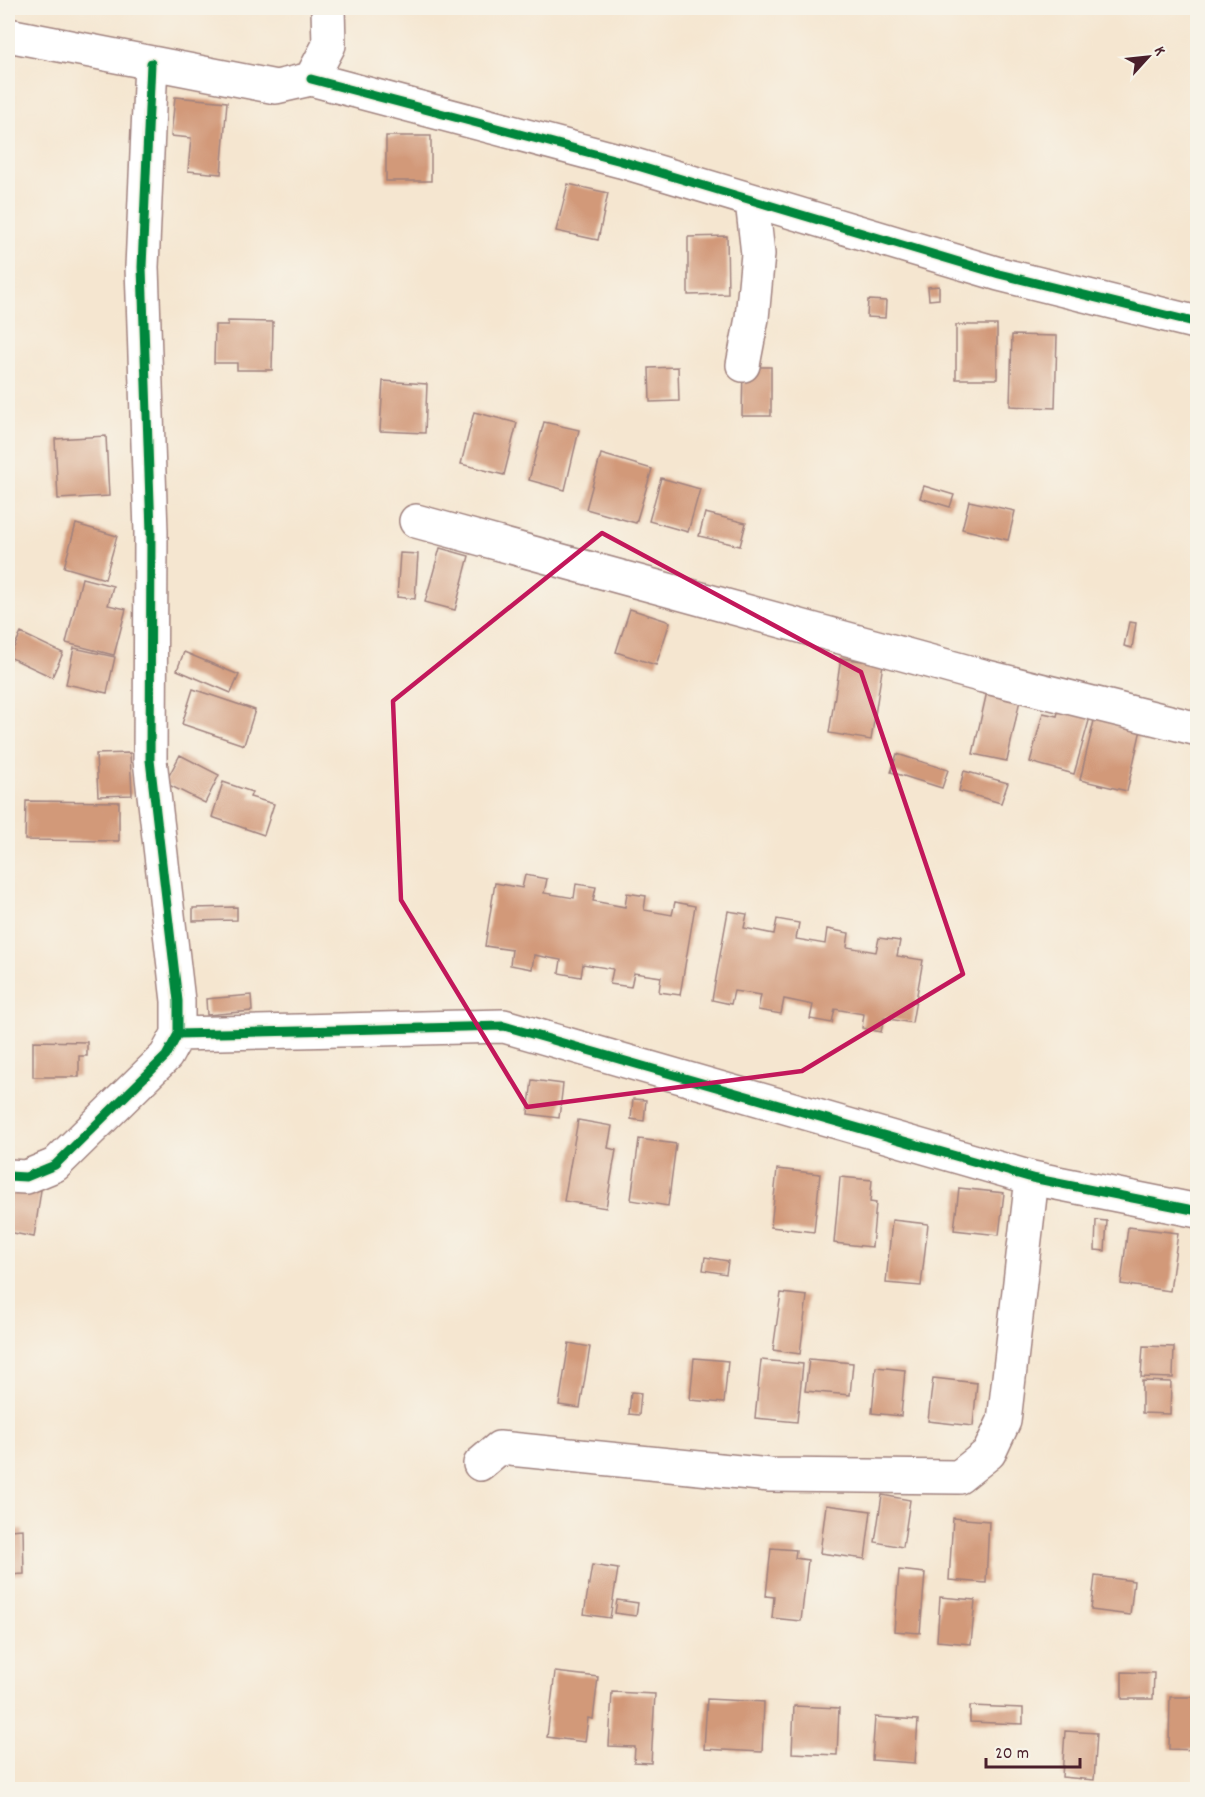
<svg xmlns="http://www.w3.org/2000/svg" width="1205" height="1797" font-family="Dekko,sans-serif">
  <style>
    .building { fill: #d29979 }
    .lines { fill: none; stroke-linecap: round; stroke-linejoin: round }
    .minor-casing { stroke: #a0827e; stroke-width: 36 }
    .minor { stroke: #fff; stroke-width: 33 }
    .cycleway-casing { stroke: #f7f3e8; stroke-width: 13 }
    .cycleway { stroke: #00873e; stroke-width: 9 }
    .marked { fill: none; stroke: #c2185b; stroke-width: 4.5; stroke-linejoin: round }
  </style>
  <rect width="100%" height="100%" fill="#f7f3e8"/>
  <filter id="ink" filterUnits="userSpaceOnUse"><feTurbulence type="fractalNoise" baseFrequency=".0167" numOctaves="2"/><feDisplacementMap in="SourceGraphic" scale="12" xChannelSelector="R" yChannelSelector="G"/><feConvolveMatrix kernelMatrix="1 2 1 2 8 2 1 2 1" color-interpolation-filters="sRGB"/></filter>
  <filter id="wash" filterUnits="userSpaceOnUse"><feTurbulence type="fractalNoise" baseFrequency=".008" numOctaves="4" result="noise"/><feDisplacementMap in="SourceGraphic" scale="24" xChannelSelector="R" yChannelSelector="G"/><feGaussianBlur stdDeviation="1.35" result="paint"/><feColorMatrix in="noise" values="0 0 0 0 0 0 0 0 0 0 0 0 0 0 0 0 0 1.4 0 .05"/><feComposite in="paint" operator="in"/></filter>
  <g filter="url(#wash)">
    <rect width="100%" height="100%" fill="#f5e6d0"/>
    <g id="blocks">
      <!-- building -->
      <path class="building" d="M 175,97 L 227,102 L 221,174 L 188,171 L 191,138 L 171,136 Z
        M 386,136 L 431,136 L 431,181 L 386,181 Z
        M 568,184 L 608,193 L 598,240 L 556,231 Z
        M 727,236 L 728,294 L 688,295 L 688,237 Z
        M 939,286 L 939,299 L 929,300 L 928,287 Z
        M 868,300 L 886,301 L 885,318 L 867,317 Z
        M 228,321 L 273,322 L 272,370 L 237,370 L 237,363 L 214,363 L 215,325 L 228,325 Z
        M 956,325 L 997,325 L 997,379 L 956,379 Z
        M 1012,335 L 1057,336 L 1055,408 L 1010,406 Z
        M 678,367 L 679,401 L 650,402 L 649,368 Z
        M 743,367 L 771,367 L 771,416 L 742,416 Z
        M 383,381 L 427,384 L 425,433 L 380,431 Z
        M 474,412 L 517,423 L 504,475 L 461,464 Z
        M 544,422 L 579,430 L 565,490 L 529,480 Z
        M 106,436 L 109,496 L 58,499 L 55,439 Z
        M 601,454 L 652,469 L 636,523 L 586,509 Z
        M 661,478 L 700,489 L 688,532 L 649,521 Z
        M 924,486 L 954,495 L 950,507 L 920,498 Z
        M 969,501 L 1015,511 L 1008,540 L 962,529 Z
        M 705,513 L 746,523 L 740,546 L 699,536 Z
        M 76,524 L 117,536 L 105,579 L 64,567 Z
        M 440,548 L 469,556 L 455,610 L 425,602 Z
        M 400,553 L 418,554 L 415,599 L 397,597 Z
        M 82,578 L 113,586 L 108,605 L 126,609 L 114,655 L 66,643 Z
        M 630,609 L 670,622 L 656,665 L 616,652 Z
        M 1129,622 L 1136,623 L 1132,648 L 1124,646 Z
        M 21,633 L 63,653 L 52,677 L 9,657 Z
        M 74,648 L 115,657 L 107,693 L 66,684 Z
        M 184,652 L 239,675 L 231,693 L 177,670 Z
        M 841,658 L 883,664 L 871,740 L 829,733 Z
        M 988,687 L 1021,695 L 1007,761 L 973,754 Z
        M 193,689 L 255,710 L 244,745 L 182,724 Z
        M 1061,701 L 1090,717 L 1074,774 L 1030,762 L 1043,713 L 1057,716 Z
        M 1097,708 L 1142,725 L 1127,791 L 1080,780 Z
        M 130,753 L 132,795 L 98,796 L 96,754 Z
        M 897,754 L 948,770 L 942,788 L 891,772 Z
        M 180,755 L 219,775 L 205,803 L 165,783 Z
        M 964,771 L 1008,783 L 1001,803 L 959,791 Z
        M 223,782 L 252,792 L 250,797 L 274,804 L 264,835 L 212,817 Z
        M 26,801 L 119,802 L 119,841 L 25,840 Z
        M 525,875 L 547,879 L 544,893 L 574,898 L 576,884 L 596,887 L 593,901 L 625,907 L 627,893 L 646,896 L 644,910 L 672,915 L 675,902 L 695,906 L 680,995 L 659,992 L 661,977 L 634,973 L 631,987 L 610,984 L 613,969 L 583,964 L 581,977 L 559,973 L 561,960 L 534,955 L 532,969 L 510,965 L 512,950 L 485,946 L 495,883 L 522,888 Z
        M 237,907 L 237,920 L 193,921 L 193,908 Z
        M 728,911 L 747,914 L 744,928 L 774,934 L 777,919 L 799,923 L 796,939 L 825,944 L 827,929 L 849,933 L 847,947 L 876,952 L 879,938 L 900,941 L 897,956 L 923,960 L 912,1023 L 884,1018 L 881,1032 L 862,1028 L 864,1014 L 835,1009 L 832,1023 L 810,1019 L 813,1005 L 784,999 L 781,1014 L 758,1010 L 761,995 L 734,991 L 731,1004 L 712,1000 Z
        M 251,995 L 252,1011 L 207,1015 L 206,999 Z
        M 33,1041 L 87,1042 L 87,1056 L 79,1056 L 79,1077 L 33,1077 Z
        M 532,1080 L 563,1084 L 559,1118 L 528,1114 Z
        M 633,1099 L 646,1100 L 644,1121 L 631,1119 Z
        M 578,1120 L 612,1126 L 608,1148 L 616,1150 L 606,1208 L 564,1201 Z
        M 639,1139 L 676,1144 L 668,1206 L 631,1200 Z
        M 777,1169 L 820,1174 L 814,1232 L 771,1227 Z
        M 840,1177 L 872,1180 L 870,1202 L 876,1203 L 872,1247 L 834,1243 Z
        M 9,1185 L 41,1190 L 34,1237 L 8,1232 Z
        M 959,1188 L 1004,1193 L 999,1235 L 954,1230 Z
        M 892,1220 L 928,1224 L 921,1286 L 886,1283 Z
        M 1096,1220 L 1107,1221 L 1105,1251 L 1095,1250 Z
        M 1128,1227 L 1178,1233 L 1170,1291 L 1121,1284 Z
        M 705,1257 L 728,1261 L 726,1274 L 703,1270 Z
        M 781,1293 L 807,1296 L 800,1354 L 773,1350 Z
        M 569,1343 L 590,1347 L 580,1408 L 559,1405 Z
        M 1143,1346 L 1174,1347 L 1173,1378 L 1141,1377 Z
        M 694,1358 L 728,1361 L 724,1403 L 690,1400 Z
        M 809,1359 L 853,1363 L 850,1395 L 805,1391 Z
        M 761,1360 L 803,1364 L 797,1422 L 755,1418 Z
        M 876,1367 L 905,1370 L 901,1416 L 872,1413 Z
        M 933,1378 L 977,1383 L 973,1426 L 928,1421 Z
        M 1142,1381 L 1171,1382 L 1170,1414 L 1142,1413 Z
        M 631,1392 L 641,1393 L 639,1415 L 629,1414 Z
        M 882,1495 L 910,1500 L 903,1547 L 875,1542 Z
        M 826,1505 L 871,1511 L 865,1559 L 820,1553 Z
        M 953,1518 L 989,1521 L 986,1583 L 949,1580 Z
        M 23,1529 L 24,1574 L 8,1575 L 8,1530 Z
        M 771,1548 L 796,1550 L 795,1558 L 808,1560 L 801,1621 L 772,1618 L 774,1597 L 766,1596 Z
        M 592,1565 L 618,1569 L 610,1618 L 584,1614 Z
        M 899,1570 L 925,1573 L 920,1633 L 894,1631 Z
        M 1095,1576 L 1134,1581 L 1130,1615 L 1091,1610 Z
        M 940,1597 L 975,1600 L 971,1644 L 937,1641 Z
        M 617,1600 L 638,1603 L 636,1616 L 615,1613 Z
        M 555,1672 L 598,1677 L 593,1719 L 588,1718 L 585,1742 L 547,1737 Z
        M 1122,1672 L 1154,1673 L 1153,1699 L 1122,1699 Z
        M 612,1692 L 655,1694 L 651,1763 L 634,1762 L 635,1747 L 609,1746 Z
        M 1170,1697 L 1198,1697 L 1198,1750 L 1169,1749 Z
        M 707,1699 L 764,1702 L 762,1752 L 704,1749 Z
        M 794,1706 L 839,1708 L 837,1755 L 792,1753 Z
        M 970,1706 L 1023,1708 L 1023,1724 L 970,1722 Z
        M 875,1717 L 918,1720 L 915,1763 L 872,1760 Z
        M 1065,1731 L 1097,1733 L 1094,1780 L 1062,1777 Z"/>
    </g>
  </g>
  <g filter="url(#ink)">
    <use href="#blocks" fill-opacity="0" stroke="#a0827e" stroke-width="1.5"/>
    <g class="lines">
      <defs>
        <path id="minor" d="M 8,35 L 276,87 L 311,79 L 329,45 L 328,8
          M 311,79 L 621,161 L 999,274 L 1198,323
          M 743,365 L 752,318 L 758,254 L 752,201
          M 416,521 L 983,676 L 1198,729
          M 178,1034 L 504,1026 L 1032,1178 L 1198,1211
          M 8,1176 L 26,1177 L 55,1165 L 166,1056 L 178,1034 L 178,1001 L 150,760 L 151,532 L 142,267 L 151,63
          M 480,1464 L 499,1448 L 770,1475 L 959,1477 L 989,1453 L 1004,1421 L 1032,1178"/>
      </defs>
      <!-- minor casing -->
      <use href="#minor" class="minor-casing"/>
      <!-- minor -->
      <use href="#minor" class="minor"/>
      <defs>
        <path id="cycleway" d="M 311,79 L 621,161 L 999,274 L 1198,323
          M 178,1034 L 504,1026 L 1032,1178 L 1198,1211
          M 8,1176 L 26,1177 L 55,1165 L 166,1056 L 178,1034 L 178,1001 L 150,760 L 151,532 L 142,267 L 151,63"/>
      </defs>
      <!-- cycleway casing -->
      <use href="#cycleway" class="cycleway-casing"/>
      <!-- cycleway -->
      <use href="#cycleway" class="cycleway"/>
    </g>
  </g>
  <!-- marked area -->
  <path class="marked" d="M 602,533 L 861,672 L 963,974 L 802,1071 L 527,1107 L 401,900 L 393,701 Z"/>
  <!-- margin -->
  <rect width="1205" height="1797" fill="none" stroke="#f7f3e8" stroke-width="30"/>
  <!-- north arrow -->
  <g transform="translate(1148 57) rotate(63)" stroke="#f7f3e8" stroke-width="4.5" paint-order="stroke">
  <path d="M0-4.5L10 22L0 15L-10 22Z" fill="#4a1f2b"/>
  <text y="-9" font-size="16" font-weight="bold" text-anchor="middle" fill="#4a1f2b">K</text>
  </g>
  <!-- scale -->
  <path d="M986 1758v9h94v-9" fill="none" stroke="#4a1f2b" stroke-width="3"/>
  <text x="995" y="1758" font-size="18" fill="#4a1f2b" stroke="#f7f3e8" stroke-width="4.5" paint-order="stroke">20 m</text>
</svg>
